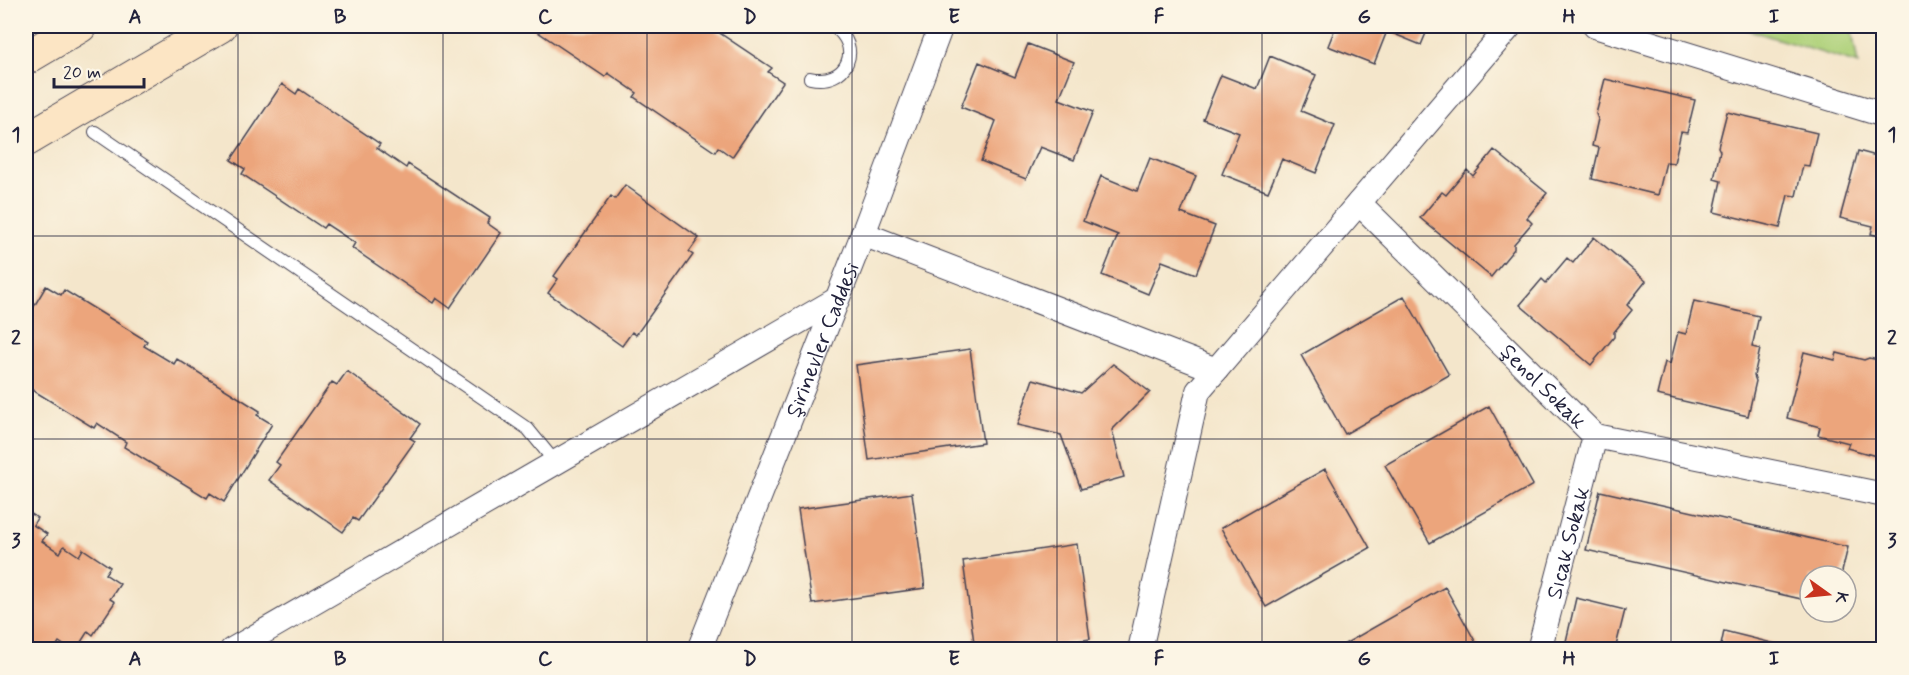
<svg xmlns="http://www.w3.org/2000/svg" width="1909" height="675" font-family="Mynerve,sans-serif">
  <style>
    .green { fill: #afd17a; stroke: #687a5a; stroke-width: 1.5 }
    .building { fill: #eca57c }
    .lines { fill: none; stroke-linecap: round; stroke-linejoin: round }
    .lane-casing { stroke: #423f51; stroke-width: 14 }
    .street-casing { stroke: #423f51; stroke-width: 26 }
    .secondary-casing { stroke: #423f51; stroke-width: 35 }
    .lane { stroke: #fff; stroke-width: 12 }
    .street { stroke: #fff; stroke-width: 24 }
    .secondary { stroke: #fce5c4; stroke-width: 33 }
    .grid { fill: none; stroke: #22223b; stroke-width: 1.5; stroke-opacity: 0.55 }
    .labels { text-anchor: middle; stroke-width: 4.5; stroke-linejoin: round; paint-order: stroke }
    .street-label { font-size: 22px; fill: #22223b; stroke: #fcf5e5 }
    .neatline { fill: none; stroke: #22223b; stroke-width: 2 }
    .grid-label { font-size: 20px; text-anchor: middle; font-weight: bold; fill: #22223b }
  </style>
  <rect width="100%" height="100%" fill="#fcf5e5"/>
  <filter id="ink" filterUnits="userSpaceOnUse"><feTurbulence type="fractalNoise" baseFrequency=".0167" numOctaves="2"/><feDisplacementMap in="SourceGraphic" scale="12" xChannelSelector="R" yChannelSelector="G"/><feConvolveMatrix kernelMatrix="1 2 1 2 8 2 1 2 1" color-interpolation-filters="sRGB"/></filter>
  <filter id="wash" filterUnits="userSpaceOnUse"><feTurbulence type="fractalNoise" baseFrequency=".008" numOctaves="4" result="noise"/><feDisplacementMap in="SourceGraphic" scale="24" xChannelSelector="R" yChannelSelector="G"/><feGaussianBlur stdDeviation="1.35" result="paint"/><feColorMatrix in="noise" values="0 0 0 0 0 0 0 0 0 0 0 0 0 0 0 0 0 1.4 0 .05"/><feComposite in="paint" operator="in"/></filter>
  <g filter="url(#wash)">
    <rect width="100%" height="100%" fill="#f4e6cb"/>
    <!-- green -->
    <path class="green" d="M 1736,26 L 1851,26 L 1858,64 Z"/>
    <g id="blocks">
      <!-- building -->
      <path class="building" d="M 529,26 L 709,26 L 772,68 L 768,72 L 783,82 L 732,157 L 718,147 L 715,152 L 634,97 L 637,93 L 608,73 L 605,77 Z
        M 1336,26 L 1429,26 L 1421,45 L 1387,31 L 1374,64 L 1328,46 Z
        M 1028,44 L 1074,62 L 1059,99 L 1093,112 L 1074,160 L 1040,147 L 1026,179 L 981,161 L 996,121 L 961,107 L 979,62 L 1015,77 Z
        M 1270,56 L 1316,75 L 1301,111 L 1335,125 L 1316,173 L 1282,159 L 1268,192 L 1222,174 L 1239,133 L 1203,119 L 1221,75 L 1257,89 Z
        M 1605,79 L 1695,100 L 1687,133 L 1681,132 L 1674,163 L 1666,162 L 1658,195 L 1592,179 L 1599,148 L 1592,146 L 1598,119 L 1596,114 Z
        M 282,84 L 296,94 L 299,89 L 380,144 L 377,148 L 406,168 L 408,164 L 490,218 L 487,223 L 501,233 L 450,308 L 436,298 L 433,303 L 352,248 L 355,243 L 326,224 L 323,228 L 242,174 L 245,169 L 231,160 Z
        M 1727,112 L 1817,133 L 1809,166 L 1803,165 L 1796,196 L 1788,195 L 1780,228 L 1714,212 L 1721,181 L 1714,179 L 1720,151 L 1718,147 Z
        M 1494,150 L 1547,193 L 1527,218 L 1532,223 L 1514,244 L 1514,249 L 1491,277 L 1420,218 L 1442,192 L 1446,195 L 1467,170 L 1473,176 Z
        M 1858,151 L 1884,158 L 1884,237 L 1871,234 L 1873,226 L 1840,218 Z
        M 1150,158 L 1196,176 L 1181,213 L 1215,226 L 1196,274 L 1162,261 L 1148,294 L 1102,275 L 1118,235 L 1083,221 L 1101,176 L 1137,191 Z
        M 625,185 L 699,238 L 689,252 L 693,255 L 636,335 L 632,332 L 622,346 L 548,293 L 558,279 L 554,276 L 611,196 L 615,199 Z
        M 1594,237 L 1646,281 L 1627,305 L 1632,310 L 1614,332 L 1614,337 L 1591,365 L 1520,305 L 1542,279 L 1546,283 L 1567,258 L 1573,263 Z
        M 46,286 L 61,295 L 64,290 L 147,341 L 144,346 L 174,364 L 177,359 L 260,411 L 257,415 L 272,424 L 224,502 L 210,493 L 207,498 L 124,447 L 126,442 L 97,423 L 94,428 L 26,386 L 26,320 Z
        M 1404,296 L 1449,375 L 1345,434 L 1301,355 Z
        M 1694,301 L 1759,316 L 1752,347 L 1760,349 L 1754,376 L 1756,381 L 1748,416 L 1657,395 L 1665,362 L 1670,364 L 1678,332 L 1686,334 Z
        M 970,349 L 983,443 L 869,460 L 856,365 Z
        M 1804,352 L 1835,360 L 1837,353 L 1864,360 L 1869,358 L 1884,361 L 1884,445 L 1880,457 L 1847,448 L 1849,443 L 1818,435 L 1820,427 L 1787,418 Z
        M 1113,364 L 1150,392 L 1112,430 L 1124,477 L 1081,489 L 1061,435 L 1017,425 L 1033,379 L 1081,393 Z
        M 347,371 L 420,424 L 410,438 L 415,441 L 358,521 L 353,518 L 343,532 L 269,480 L 280,465 L 276,462 L 332,382 L 337,385 Z
        M 1489,406 L 1533,485 L 1430,543 L 1385,465 Z
        M 1325,469 L 1370,548 L 1266,607 L 1221,528 Z
        M 1600,491 L 1848,547 L 1841,576 L 1810,576 L 1810,601 L 1586,550 Z
        M 912,493 L 925,588 L 812,604 L 798,509 Z
        M 26,510 L 37,518 L 33,525 L 47,534 L 42,541 L 60,553 L 64,546 L 79,556 L 83,549 L 110,567 L 105,574 L 120,584 L 110,599 L 115,602 L 93,635 L 88,631 L 76,650 L 71,650 L 59,642 L 54,650 L 43,650 L 38,646 L 35,650 L 26,650 Z
        M 1077,544 L 1090,639 L 1018,650 L 975,650 L 963,561 Z
        M 1445,587 L 1480,650 L 1343,650 L 1341,646 Z
        M 1576,598 L 1625,610 L 1615,650 L 1564,650 Z
        M 1724,631 L 1796,649 L 1796,650 L 1720,650 Z"/>
    </g>
  </g>
  <g filter="url(#ink)">
    <use href="#blocks" fill-opacity="0" stroke="#423f51" stroke-width="1.5"/>
    <g class="lines">
      <defs>
        <path id="lane" d="M 810,78 C 847,86 864,47 833,26
          M 95,132 L 528,429 L 555,462"/>
        <g id="street">
          <path d="M 1595,26 L 1884,115"/>
          <path id="s1" d="M 1359,203 L 1595,436 L 1884,495"/>
          <path d="M 863,234 L 1216,370"/>
          <path d="M 232,650 L 836,300"/>
          <path id="s2" d="M 699,650 L 863,234 L 941,26"/>
          <path d="M 1140,650 L 1198,391 L 1510,26"/>
          <path id="s3" d="M 1539,650 L 1595,436"/>
        </g>
        <path id="secondary" d="M 26,58 L 80,26
          M 26,140 L 220,26"/>
      </defs>
      <!-- lane casing -->
      <use href="#lane" class="lane-casing"/>
      <!-- street casing -->
      <use href="#street" class="street-casing"/>
      <!-- secondary casing -->
      <use href="#secondary" class="secondary-casing"/>
      <!-- lane -->
      <use href="#lane" class="lane"/>
      <!-- street -->
      <use href="#street" class="street"/>
      <!-- secondary -->
      <use href="#secondary" class="secondary"/>
    </g>
  </g>
  <!-- grid -->
  <path class="grid" d="M 238,26 L 238,650M 443,26 L 443,650M 647,26 L 647,650M 852,26 L 852,650M 1057,26 L 1057,650M 1262,26 L 1262,650M 1466,26 L 1466,650M 1671,26 L 1671,650M 26,236 L 1884,236M 26,439 L 1884,439"/>
  <g class="labels">
    <!-- street labels -->
    <g class="street-label">
      <text dy="8" stroke="none"><textPath href="#s2" startOffset="334">Şirinevler Caddesi</textPath></text>
      <text dy="8" stroke="none"><textPath href="#s1" startOffset="260">Şenol Sokak</textPath></text>
      <text dy="8" stroke="none"><textPath href="#s3" startOffset="111">Sıcak Sokak</textPath></text>
    </g>
  </g>
  <!-- margin -->
  <rect width="1909" height="675" fill="none" stroke="#fcf5e5" stroke-width="66"/>
  <!-- north arrow -->
  <g transform="translate(1828 594) rotate(105)"><circle r="28" fill="#fcf5e5" stroke="#a5a1a1" stroke-width="1.5"/>
  <path d="M0-4.5L10 22L0 15L-10 22Z" fill="#c8321e"/>
  <text y="-9" font-size="16" font-weight="bold" text-anchor="middle" fill="#22223b">K</text>
  </g>
  <!-- scale -->
  <path d="M54 78v9h90v-9" fill="none" stroke="#22223b" stroke-width="3"/>
  <text x="63" y="78" font-size="18" fill="#22223b" stroke="#fcf5e5" stroke-width="4.5" paint-order="stroke">20 m</text>
  <rect x="33" y="33" width="1843" height="609" class="neatline"/>
  <g class="grid-label">
    <text x="135" y="23">A</text>
    <text x="340" y="23">B</text>
    <text x="545" y="23">C</text>
    <text x="750" y="23">D</text>
    <text x="954" y="23">E</text>
    <text x="1159" y="23">F</text>
    <text x="1364" y="23">G</text>
    <text x="1569" y="23">H</text>
    <text x="1774" y="23">I</text>
    <text x="16" y="141">1</text>
    <text x="1892" y="141">1</text>
    <text x="16" y="344">2</text>
    <text x="1892" y="344">2</text>
    <text x="16" y="547">3</text>
    <text x="1892" y="547">3</text>
    <text x="135" y="665">A</text>
    <text x="340" y="665">B</text>
    <text x="545" y="665">C</text>
    <text x="750" y="665">D</text>
    <text x="954" y="665">E</text>
    <text x="1159" y="665">F</text>
    <text x="1364" y="665">G</text>
    <text x="1569" y="665">H</text>
    <text x="1774" y="665">I</text>
  </g>
</svg>
